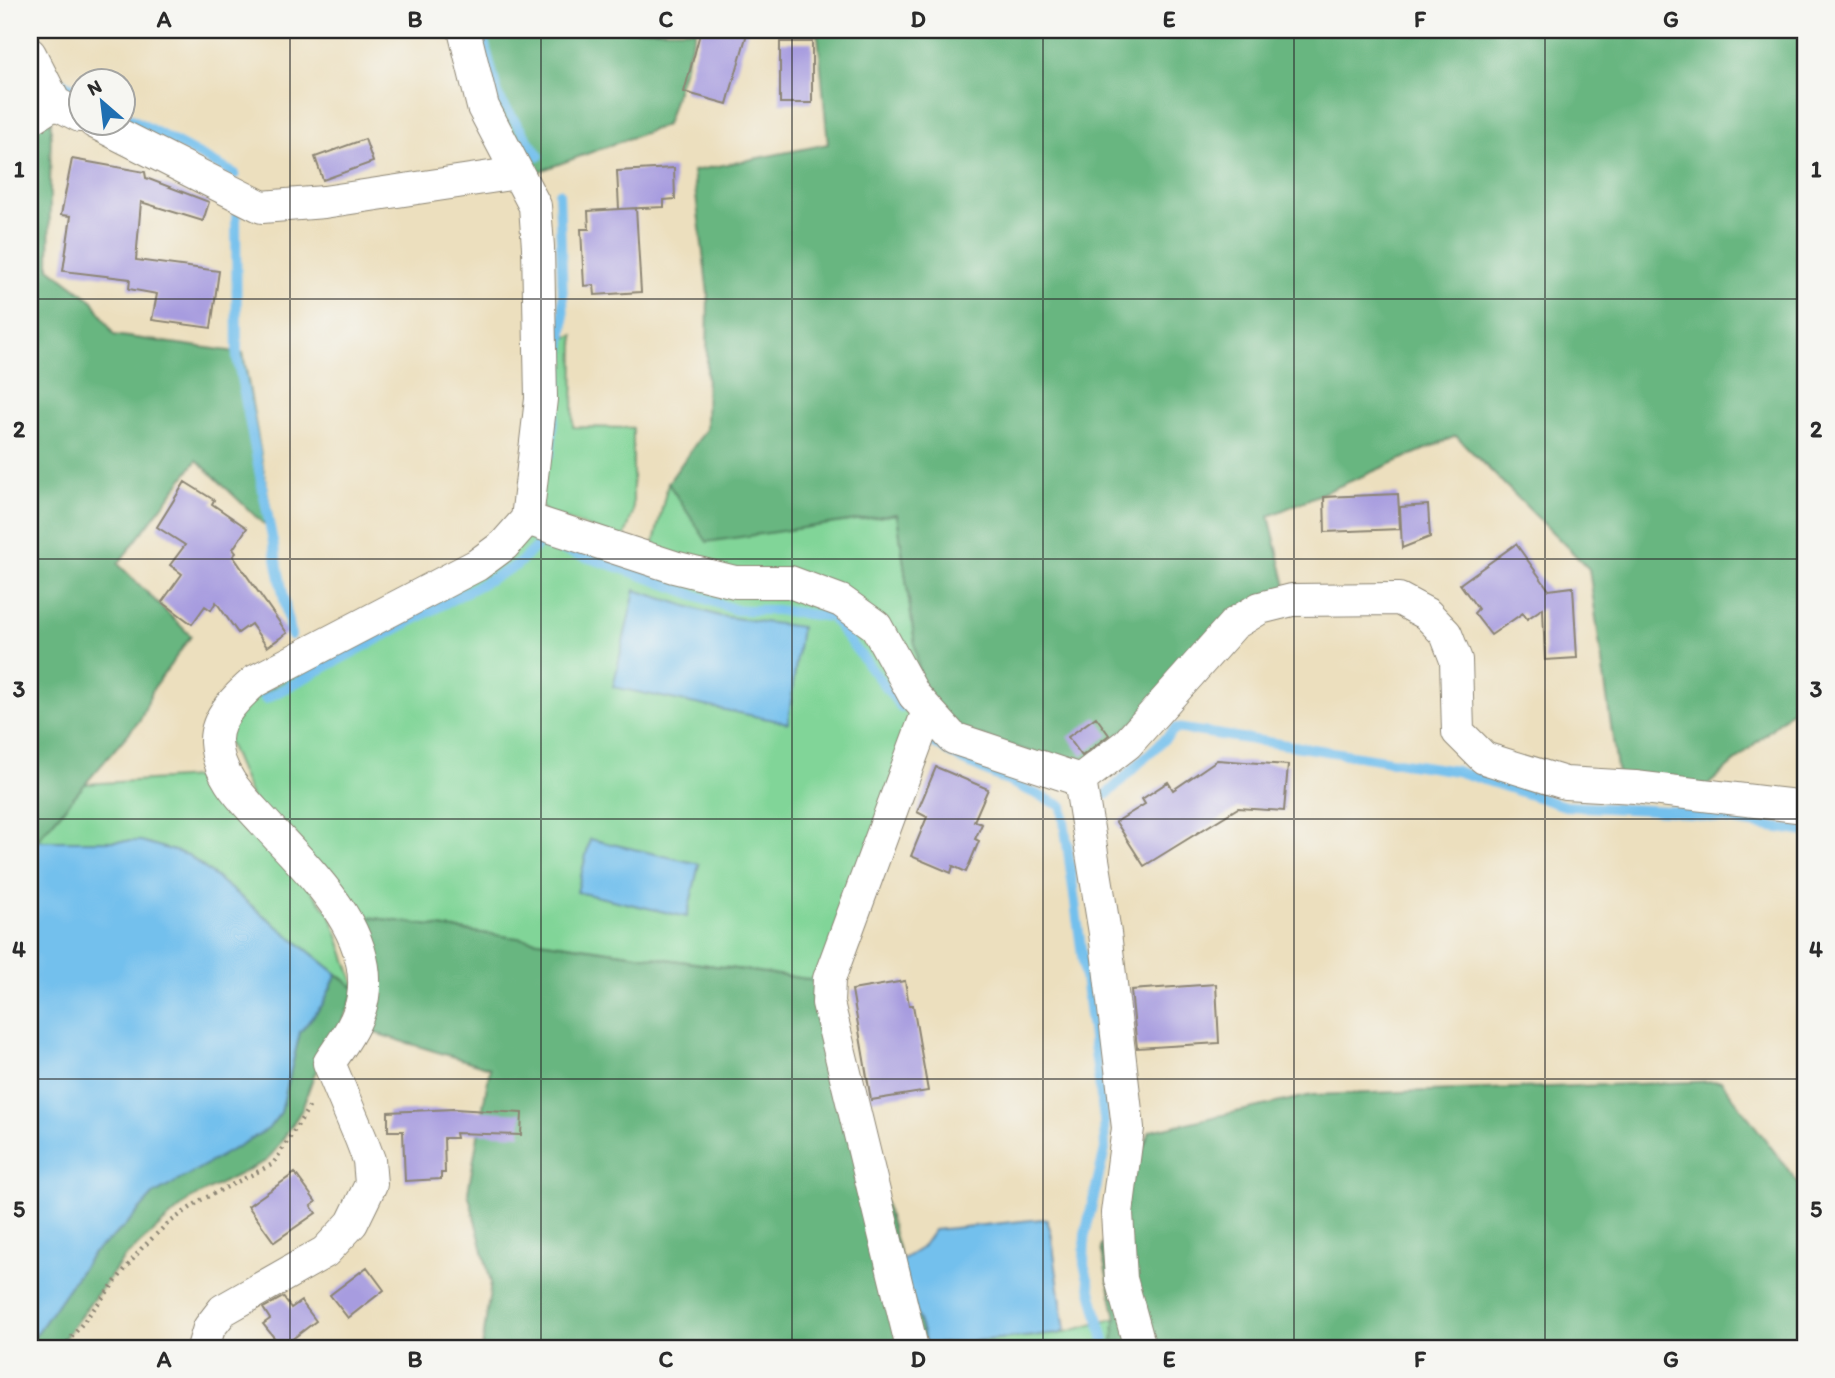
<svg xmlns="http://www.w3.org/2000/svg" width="1835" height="1378" font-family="Itim,sans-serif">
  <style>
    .green { fill: #81d598; stroke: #568062; stroke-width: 2 }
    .forest { fill: #68b680; stroke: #4a7056; stroke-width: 2 }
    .water { fill: #73c0ed; stroke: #4f768c; stroke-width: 2 }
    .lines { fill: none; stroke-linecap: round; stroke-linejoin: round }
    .stream { stroke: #73c0ed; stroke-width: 10 }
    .building { fill: #a79cdf }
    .street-casing { stroke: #8c8574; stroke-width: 34 }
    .path { stroke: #8c8574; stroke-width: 4.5; stroke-dasharray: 2 5; stroke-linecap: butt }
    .street { stroke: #fff; stroke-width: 32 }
    .grid { fill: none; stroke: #2b2b2b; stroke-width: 2; stroke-opacity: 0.55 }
    .neatline { fill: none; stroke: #2b2b2b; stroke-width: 2.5 }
    .grid-label { font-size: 23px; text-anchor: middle; font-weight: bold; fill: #2b2b2b }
  </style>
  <rect width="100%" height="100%" fill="#f6f6f2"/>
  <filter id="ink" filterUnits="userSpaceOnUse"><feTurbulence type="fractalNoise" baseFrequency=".0143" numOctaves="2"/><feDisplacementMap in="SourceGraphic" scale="14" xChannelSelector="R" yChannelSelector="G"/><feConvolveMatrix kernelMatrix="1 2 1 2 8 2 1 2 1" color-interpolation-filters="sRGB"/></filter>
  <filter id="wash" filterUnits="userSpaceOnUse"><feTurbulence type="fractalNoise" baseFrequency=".00686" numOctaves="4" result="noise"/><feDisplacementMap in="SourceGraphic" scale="28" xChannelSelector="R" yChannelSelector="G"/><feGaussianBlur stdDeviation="1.57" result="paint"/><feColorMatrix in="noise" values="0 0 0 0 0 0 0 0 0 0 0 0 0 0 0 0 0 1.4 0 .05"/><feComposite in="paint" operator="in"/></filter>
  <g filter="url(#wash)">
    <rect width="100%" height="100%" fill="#ecdfbe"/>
    <!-- green -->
    <path class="green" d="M 574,335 L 573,427 L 633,428 L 633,512 L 624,539 L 547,513 L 533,498 L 552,342 Z
      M 668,483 L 708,541 L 897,514 L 920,680 L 887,630 L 652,551 Z
      M 530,532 L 802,596 L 862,626 L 918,717 L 821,981 L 354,915 L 252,799 L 225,734 L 240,707 Z
      M 214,776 L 330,913 L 356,989 L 188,855 L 36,841 L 85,784 Z
      M 1116,1318 L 1112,1348 L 927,1348 L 927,1345 L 1059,1334 Z"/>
    <!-- forest -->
    <path class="forest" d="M 473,30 L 696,30 L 666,125 L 529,175 L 489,103 Z
      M 807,30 L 1805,30 L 1805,699 L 1707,786 L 1618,775 L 1589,569 L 1456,436 L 1269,516 L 1287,590 L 1080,768 L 944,724 L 920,680 L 897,514 L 707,542 L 668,483 L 706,429 L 708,294 L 693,171 L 828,144 L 818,35 Z
      M 51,115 L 49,268 L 93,301 L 114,335 L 243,353 L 275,535 L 197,460 L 118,564 L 191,636 L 153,689 L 140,720 L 36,841 L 30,836 L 30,126 Z
      M 354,915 L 821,981 L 927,1348 L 482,1348 L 491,1283 L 468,1192 L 490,1068 L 365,1030 Z
      M 337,974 L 356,989 L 334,1044 L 314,1075 L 301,1111 L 277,1148 L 266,1161 L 190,1199 L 124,1258 L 57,1348 L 30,1348 L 30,1343 L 92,1254 L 124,1227 L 153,1195 L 268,1129 L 281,1112 L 300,1032 L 323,1004 Z
      M 1721,1081 L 1805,1192 L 1805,1348 L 1112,1348 L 1116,1318 L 1101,1248 L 1150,1131 L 1312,1095 Z"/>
    <!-- water -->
    <path class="water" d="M 635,590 L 719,616 L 801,627 L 788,723 L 613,687 Z
      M 30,836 L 36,841 L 141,841 L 188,855 L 337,974 L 323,1004 L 300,1032 L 281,1112 L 268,1129 L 153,1195 L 124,1227 L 92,1254 L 30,1343 Z
      M 590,839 L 699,864 L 687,917 L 577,892 Z
      M 1042,1219 L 1047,1220 L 1051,1232 L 1065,1330 L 1059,1334 L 927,1345 L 900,1261 L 921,1248 L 934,1230 Z"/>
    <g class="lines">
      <!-- stream -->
      <path class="stream" d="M 33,30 L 41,52
        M 481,30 L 499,98 L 539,156
        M 53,78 L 80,92
        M 122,114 L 235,174
        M 236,217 L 237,357 L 291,635
        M 550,454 L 564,322 L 559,193
        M 265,699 L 517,565 L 540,543 L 621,568 L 736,610 L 776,610 L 831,617 L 901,707
        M 931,741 L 962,760 L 1062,806 L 1104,1119 L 1105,1149 L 1085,1235 L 1084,1264 L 1106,1348
        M 1106,795 L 1176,728 L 1456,771 L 1565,806 L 1670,811 L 1805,832"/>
    </g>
    <g id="blocks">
      <!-- building -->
      <path class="building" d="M 701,30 L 748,30 L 727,104 L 684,92 Z
        M 780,42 L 812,42 L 812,103 L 780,103 Z
        M 365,139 L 373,162 L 323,180 L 315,157 Z
        M 72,159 L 145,172 L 146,178 L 209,202 L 203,221 L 141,202 L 136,260 L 219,271 L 211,328 L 152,320 L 157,294 L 129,289 L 130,279 L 63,271 L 71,216 L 61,215 Z
        M 674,168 L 675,199 L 664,200 L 664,207 L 619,209 L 617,171 Z
        M 636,208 L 641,292 L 595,295 L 594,285 L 584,286 L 581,229 L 589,229 L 588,211 Z
        M 185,482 L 214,500 L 212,504 L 247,528 L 233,549 L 236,553 L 233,556 L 287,633 L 267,647 L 251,624 L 238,633 L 216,602 L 211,610 L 205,606 L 192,624 L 162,602 L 182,574 L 170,565 L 185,545 L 157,527 Z
        M 1398,494 L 1400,529 L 1325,532 L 1324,497 Z
        M 1428,505 L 1430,537 L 1402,548 L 1400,507 Z
        M 1516,544 L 1549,590 L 1573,587 L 1577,658 L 1545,660 L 1543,608 L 1527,619 L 1523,613 L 1491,635 L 1474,613 L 1478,609 L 1460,584 Z
        M 1096,717 L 1109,735 L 1082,756 L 1068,737 Z
        M 1217,760 L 1288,765 L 1284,811 L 1238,808 L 1144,866 L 1116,822 L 1145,804 L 1142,799 L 1168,782 L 1173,790 Z
        M 936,767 L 988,789 L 974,821 L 982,824 L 975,839 L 979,841 L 966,872 L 953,866 L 951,873 L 911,856 L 927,817 L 917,812 Z
        M 905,981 L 909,1005 L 913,1005 L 928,1091 L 871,1100 L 852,990 Z
        M 1216,984 L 1219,1043 L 1137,1048 L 1131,990 Z
        M 454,1109 L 522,1113 L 521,1135 L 455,1133 L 456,1138 L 444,1138 L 445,1173 L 441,1173 L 441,1179 L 405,1181 L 403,1131 L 388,1131 L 388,1112 Z
        M 295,1173 L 316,1202 L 311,1206 L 316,1213 L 274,1242 L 248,1206 Z
        M 367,1267 L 384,1290 L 348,1318 L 330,1295 Z
        M 283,1297 L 291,1308 L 301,1301 L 316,1321 L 287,1343 L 285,1340 L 280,1345 L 263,1324 L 270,1319 L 263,1308 Z"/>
    </g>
  </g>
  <g filter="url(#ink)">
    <use href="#blocks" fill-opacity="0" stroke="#8c8574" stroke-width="2"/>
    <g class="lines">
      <defs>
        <path id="street" d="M 30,54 L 55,103 L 80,116
          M 30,119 L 55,103
          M 94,122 L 262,207 L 324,202 L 517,173
          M 527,519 L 674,567 L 735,582 L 790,582 L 841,601 L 876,626 L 914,695 L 953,738 L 1080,780 L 1127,744 L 1234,624 L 1260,608 L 1292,600 L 1399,599 L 1427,614 L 1446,634 L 1456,660 L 1458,732 L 1484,758 L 1565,783 L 1635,787 L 1805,807
          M 1080,780 L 1105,933 L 1128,1128 L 1117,1213 L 1121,1279 L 1140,1348
          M 203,1348 L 209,1328 L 223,1310 L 325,1252 L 352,1223 L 371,1184 L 369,1160 L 361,1139 L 329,1063 C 342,1044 359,1022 363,997 C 374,928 305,868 264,822 C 242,798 218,776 216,742 C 215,717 239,695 255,681 L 477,565 L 504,545 L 527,519 L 541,399 L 538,247 L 535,206 L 483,107 L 464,30
          M 912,1348 L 828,1003 L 829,979 L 928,711"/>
      </defs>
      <!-- street casing -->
      <use href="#street" class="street-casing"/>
      <!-- path -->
      <path class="path" d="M 63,1348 L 141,1249 L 166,1225 L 201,1200 L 273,1164 L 311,1104"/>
      <!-- street -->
      <use href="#street" class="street"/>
    </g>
  </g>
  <!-- grid -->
  <path class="grid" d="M 290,30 L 290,1348M 541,30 L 541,1348M 792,30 L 792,1348M 1043,30 L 1043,1348M 1294,30 L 1294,1348M 1545,30 L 1545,1348M 30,299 L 1805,299M 30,559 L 1805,559M 30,819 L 1805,819M 30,1079 L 1805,1079"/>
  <!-- margin -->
  <rect width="1835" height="1378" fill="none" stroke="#f6f6f2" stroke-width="77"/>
  <!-- north arrow -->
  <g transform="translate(102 102) rotate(332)"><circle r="33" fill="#f6f6f2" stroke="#a5a5a2" stroke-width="2"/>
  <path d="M0-5L12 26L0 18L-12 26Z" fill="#1f6fb2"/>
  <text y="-10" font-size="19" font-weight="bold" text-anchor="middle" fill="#2b2b2b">N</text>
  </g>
  <rect x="38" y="38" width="1759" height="1302" class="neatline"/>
  <g class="grid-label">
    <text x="164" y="27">A</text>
    <text x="415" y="27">B</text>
    <text x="666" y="27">C</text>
    <text x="918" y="27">D</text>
    <text x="1169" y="27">E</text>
    <text x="1420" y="27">F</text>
    <text x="1671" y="27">G</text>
    <text x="19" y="177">1</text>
    <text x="1816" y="177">1</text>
    <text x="19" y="437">2</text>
    <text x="1816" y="437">2</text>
    <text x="19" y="697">3</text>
    <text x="1816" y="697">3</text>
    <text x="19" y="957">4</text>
    <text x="1816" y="957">4</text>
    <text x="19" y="1217">5</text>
    <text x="1816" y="1217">5</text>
    <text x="164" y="1367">A</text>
    <text x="415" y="1367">B</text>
    <text x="666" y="1367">C</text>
    <text x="918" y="1367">D</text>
    <text x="1169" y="1367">E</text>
    <text x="1420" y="1367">F</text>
    <text x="1671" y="1367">G</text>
  </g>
</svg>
